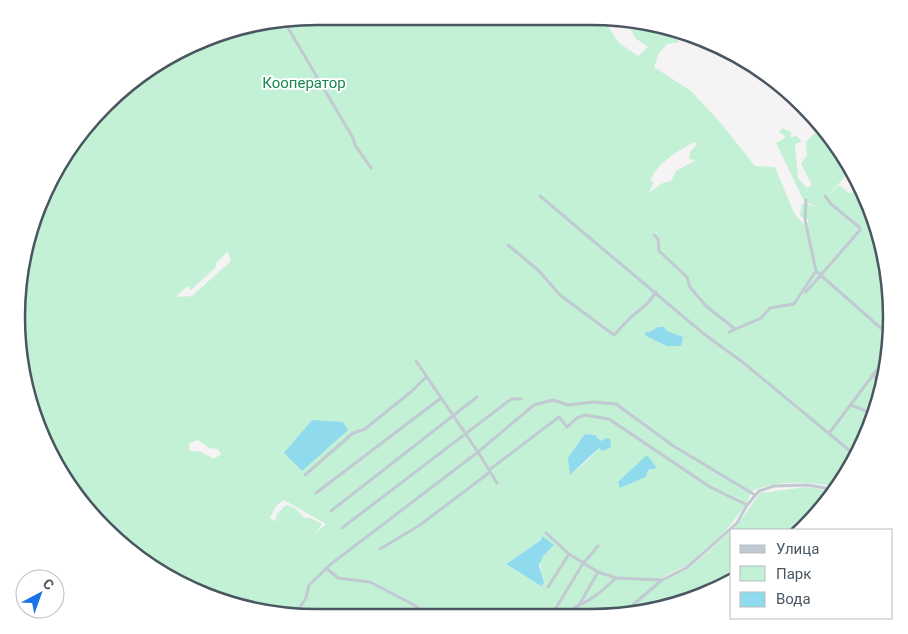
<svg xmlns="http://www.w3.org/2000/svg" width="908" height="634" font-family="Roboto,sans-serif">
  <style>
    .green { fill: #c3f1d5; fill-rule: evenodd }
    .water { fill: #90daee }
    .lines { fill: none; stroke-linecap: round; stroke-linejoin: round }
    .street { stroke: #c1cad2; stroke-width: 3 }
    .labels { text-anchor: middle; stroke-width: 4; stroke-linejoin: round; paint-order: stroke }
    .park-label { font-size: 15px; fill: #17864f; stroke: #fff }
    .rim { fill: none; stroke: #4a5661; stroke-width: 2.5 }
  </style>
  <rect width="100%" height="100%" fill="#f5f3f3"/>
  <!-- green -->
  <path class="green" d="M 317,16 L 604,21 L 619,43 L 638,56 L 648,47 L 635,38 L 630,28 L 617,22 C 644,22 662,18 679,42 L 667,44 L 659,53 L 654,67 L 691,91 L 719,121 L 755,166 L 775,167 L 794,213 L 807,228 L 808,220 L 800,216 L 802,203 L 818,207 L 804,201 L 776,143 L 785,138 L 785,136 L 779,132 L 783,128 L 791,132 L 791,137 L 796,136 L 802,141 L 795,144 L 798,178 L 807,188 L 812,185 L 801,164 L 807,155 L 806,142 L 817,131 L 824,130 L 848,173 L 827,197 L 839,185 L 850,194 L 854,190 L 865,201 L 876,220 L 891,336 L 861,450 L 833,486 C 806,482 778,480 752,491 C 742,517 709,550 685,566 C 677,571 666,574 658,581 L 686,570 L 700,559 L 738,524 L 760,493 L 806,487 L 829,491 L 799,530 L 732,530 L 732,582 L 724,587 L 631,615 L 298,617 L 184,587 L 91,516 L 47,450 L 19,357 L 19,277 L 39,202 L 91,119 L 150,67 L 239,27 ZM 694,142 L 697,144 L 690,152 L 689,159 L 696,160 L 676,171 L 671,181 L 663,183 L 648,193 L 654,182 L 650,181 C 657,163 678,151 694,142 ZM 228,251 L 231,261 L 192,296 L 178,297 L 178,294 L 188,286 L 191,290 L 216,267 L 216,263 ZM 585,434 L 595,435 L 601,441 L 599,448 L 589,459 L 570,475 ZM 198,440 L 209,448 L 218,449 L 221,454 L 214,459 L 201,452 L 190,451 L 189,443 ZM 647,456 L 657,468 L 648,470 L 646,477 L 620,488 ZM 284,500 L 326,524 L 316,533 L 322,524 L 310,518 L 304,518 L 295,508 L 286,505 L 277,514 L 275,521 L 285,528 L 270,518 L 276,506 ZM 541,540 C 543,556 539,569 541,586 L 506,564 Z"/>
  <!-- water -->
  <path class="water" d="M 658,327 L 664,327 L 667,331 L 683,337 L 681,346 L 667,346 L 646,336 L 645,332 L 650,332 Z
    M 312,420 L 343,422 L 348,430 L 302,471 L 284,453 Z
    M 585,434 L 595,435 L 601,441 L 606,438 L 610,439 L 611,447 L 602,451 L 599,448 L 570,475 L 568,458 Z
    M 647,455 L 657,468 L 648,470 L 646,477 L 620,488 L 618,482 Z
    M 542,536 L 554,545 L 543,556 L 539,566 L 544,583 L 541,586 L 506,564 L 541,540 Z"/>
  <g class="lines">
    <!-- street -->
    <path class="street" d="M 284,21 L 353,138 L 355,145 L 371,168
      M 796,106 L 800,104
      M 540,196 L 704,334 L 745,364 L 856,456
      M 654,235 L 658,239 L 659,251 L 687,277 L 690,287 L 706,306 L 735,329
      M 508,245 L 539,271 L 560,295 L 614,335 L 630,318 L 647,304 L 656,292
      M 816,271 L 891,337
      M 806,292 L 860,230 L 859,227 L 831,204 L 825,196
      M 729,332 L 761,318 L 770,308 L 794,304 L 816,271 L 805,220 L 806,200
      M 416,361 L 478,452 L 534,405 L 553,400 L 568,405 L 593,402 L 616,404 L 672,445 L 755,495
      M 872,375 L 879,380
      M 851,405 L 871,413
      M 830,432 L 885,359
      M 489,470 L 559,417 L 567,427 L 577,418 L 585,415 L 609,419 L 710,487 L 747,505
      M 305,475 L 353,433 L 365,429 L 412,391 L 426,377
      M 316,493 L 441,398
      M 331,511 L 477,397
      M 342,528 L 511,399 L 521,399
      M 546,533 L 569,554 L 598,572 L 616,578 L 662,580
      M 380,549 L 420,525 L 490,472
      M 326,568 L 338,578 L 370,582 L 416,606 L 427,616
      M 548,587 L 569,554
      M 579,605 L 598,572
      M 575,607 C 591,601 603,590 616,578
      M 621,615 L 662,580 L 686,568 L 699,557 L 737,523 L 747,505 L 759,491 L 774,486 L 807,485 L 831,489
      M 294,616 L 306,598 L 309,585 L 331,564 L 478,452 L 497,483
      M 551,616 L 582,565 L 598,546"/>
  </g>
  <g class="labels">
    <!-- park labels -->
    <g class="park-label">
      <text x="304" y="88">Кооператор</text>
    </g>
  </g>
  <!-- crop -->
  <path d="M0 0H908V634H0ZM317 25H591A292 292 0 0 1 883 317V317A292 292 0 0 1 591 609H317A292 292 0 0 1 25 317V317A292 292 0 0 1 317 25Z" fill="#fff" fill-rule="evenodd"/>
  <path class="rim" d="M317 25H591A292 292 0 0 1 883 317V317A292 292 0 0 1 591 609H317A292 292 0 0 1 25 317V317A292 292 0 0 1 317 25Z"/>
  <!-- legend -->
  <rect x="730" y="529" width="162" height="90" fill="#ffffff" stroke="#b7bbc0"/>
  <rect x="740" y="545" width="25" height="8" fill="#c1cad2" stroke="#b7bbc0"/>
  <text x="776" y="554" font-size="15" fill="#4a5661">Улица</text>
  <rect x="740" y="566" width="25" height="15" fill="#c3f1d5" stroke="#b7bbc0"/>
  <text x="776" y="579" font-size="15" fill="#4a5661">Парк</text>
  <rect x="740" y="592" width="25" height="15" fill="#90daee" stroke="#b7bbc0"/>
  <text x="776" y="604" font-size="15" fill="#4a5661">Вода</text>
  <!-- north arrow -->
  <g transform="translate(40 594) rotate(41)"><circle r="24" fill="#ffffff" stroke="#b7bbc0"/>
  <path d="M0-4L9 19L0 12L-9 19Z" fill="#1a73e8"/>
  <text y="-8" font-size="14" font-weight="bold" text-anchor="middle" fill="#4a5661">С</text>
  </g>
</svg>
